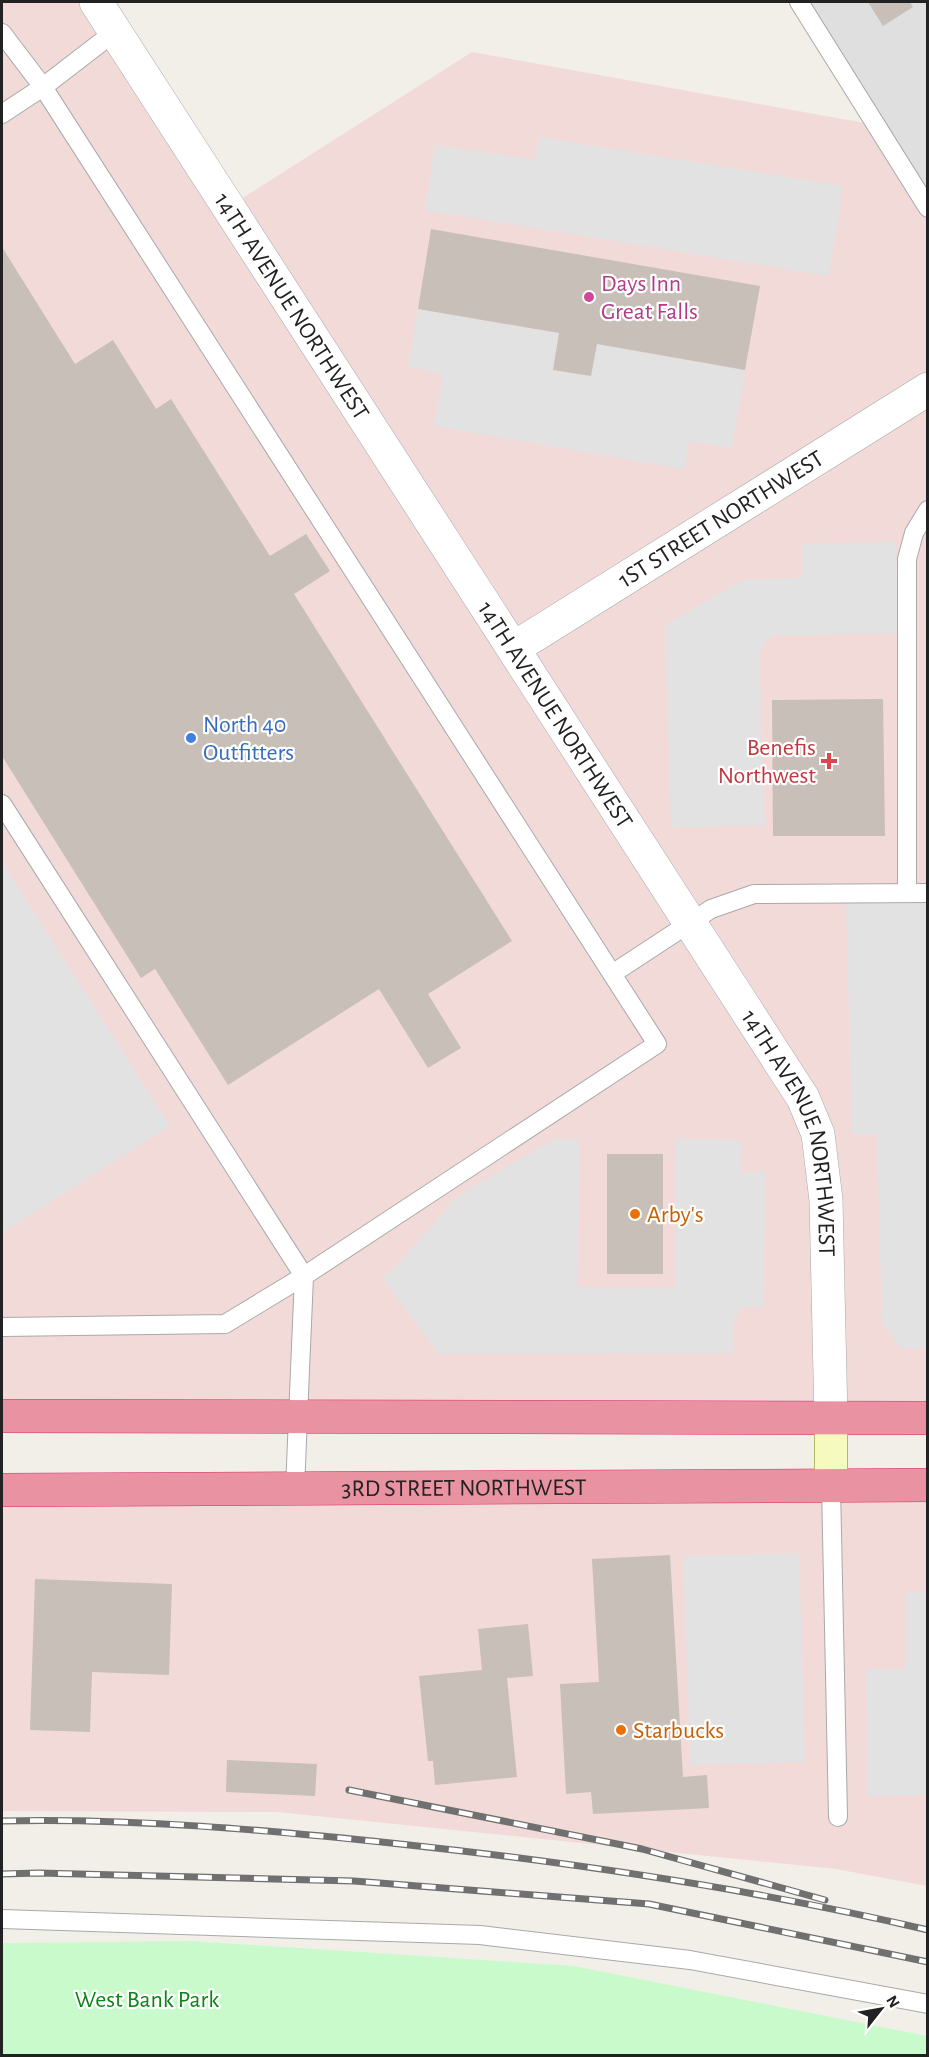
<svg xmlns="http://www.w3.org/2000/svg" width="929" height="2057" font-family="'Alegreya Sans',sans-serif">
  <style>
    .residential { fill: #e0dfdf }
    .commercial { fill: #f2dad9 }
    .park { fill: #c8facc }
    .parking { fill: #e2e2e2 }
    .building { fill: #c7bfb8 }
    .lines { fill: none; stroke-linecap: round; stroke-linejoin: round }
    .lane-casing { stroke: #a9a9a9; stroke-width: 20 }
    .street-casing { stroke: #a9a9a9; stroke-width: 34 }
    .secondary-casing { stroke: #707d05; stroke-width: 34 }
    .highway-casing { stroke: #dc2a67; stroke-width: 34 }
    .lane { stroke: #fff; stroke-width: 18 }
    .street { stroke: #fff; stroke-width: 33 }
    .secondary { stroke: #f7fabf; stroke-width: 33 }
    .highway { stroke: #e892a2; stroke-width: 33 }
    .rail-casing { stroke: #707070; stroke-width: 7 }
    .rail { stroke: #fff; stroke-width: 4.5; stroke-dasharray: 14; stroke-linecap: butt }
    .hotel-dot { fill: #d1479c; stroke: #fff; stroke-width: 2 }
    .shop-dot { fill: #3f7fe0; stroke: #fff; stroke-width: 2 }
    .health-dot { fill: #e0444e; stroke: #fff; stroke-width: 2 }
    .food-dot { fill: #e8710a; stroke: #fff; stroke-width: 2 }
    .labels { text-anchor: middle; stroke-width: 4.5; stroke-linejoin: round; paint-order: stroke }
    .hotel-label { font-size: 24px; fill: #b23c85; stroke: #fff; text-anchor: start }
    .street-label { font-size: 24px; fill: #222; stroke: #fff }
    .shop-label { font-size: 24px; fill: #366cbe; stroke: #fff; text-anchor: start }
    .health-label { font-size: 24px; fill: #be3a42; stroke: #fff; text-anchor: end }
    .food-label { font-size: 24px; fill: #c56008; stroke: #fff; text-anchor: start }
    .park-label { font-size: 24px; fill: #0c8416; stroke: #fff }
  </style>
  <rect width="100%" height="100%" fill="#f2efe9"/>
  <!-- residential -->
  <path class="residential" d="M 799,2 L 927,2 L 927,208 Z"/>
  <!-- commercial -->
  <path class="commercial" d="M 2,2 L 96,2 L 230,206 L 472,52 L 876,125 L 928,208 L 927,1418 L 2,1416 Z
    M 927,1485 L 927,1886 L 836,1869 L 277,1812 L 2,1811 L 2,1494 Z"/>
  <!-- park -->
  <path class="park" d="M 192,1941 L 574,1966 L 927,2036 L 927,2055 L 2,2055 L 2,1943 Z"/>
  <!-- parking -->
  <path class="parking" d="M 539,137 L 843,186 L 829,276 L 425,210 L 435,145 L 535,160 Z
    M 418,309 L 559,333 L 597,344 L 745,370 L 732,448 L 689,441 L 684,469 L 434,426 L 443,374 L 408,367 Z
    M 896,542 L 898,633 L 771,636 L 759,650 L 765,825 L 671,828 L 665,625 L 743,580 L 802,578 L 801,544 Z
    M 925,839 L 927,839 L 927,1348 L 900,1348 L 882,1322 L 877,1134 L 852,1134 L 846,903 L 926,901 Z
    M 2,862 L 170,1126 L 2,1233 Z
    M 554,1139 L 579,1139 L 578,1287 L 675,1288 L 676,1139 L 741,1140 L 741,1172 L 765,1172 L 764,1308 L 741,1307 L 733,1325 L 734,1353 L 439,1354 L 382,1278 L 398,1265 L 457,1196 Z
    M 799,1553 L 805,1762 L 690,1765 L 683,1556 Z
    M 906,1592 L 927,1592 L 927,1795 L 868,1796 L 866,1669 L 906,1669 Z"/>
  <!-- building -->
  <path class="building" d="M 868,2 L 910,2 L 913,7 L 883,26 Z
    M 431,229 L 760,286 L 745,370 L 597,344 L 591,376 L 553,370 L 559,333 L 418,309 Z
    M 2,247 L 75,364 L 113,340 L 156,409 L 171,399 L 270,556 L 306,534 L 330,571 L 294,594 L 512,941 L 428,994 L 461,1048 L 428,1068 L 379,989 L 228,1085 L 155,969 L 141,978 L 2,756 Z
    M 883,699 L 885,836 L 773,836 L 772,700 Z
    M 607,1154 L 663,1154 L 663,1274 L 607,1274 Z
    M 670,1555 L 683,1777 L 707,1775 L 709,1808 L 593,1814 L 591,1792 L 566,1794 L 560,1684 L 599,1682 L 592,1559 Z
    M 35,1579 L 172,1584 L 169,1675 L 92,1672 L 90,1732 L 30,1730 Z
    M 528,1624 L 533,1676 L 507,1678 L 517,1777 L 435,1785 L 433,1761 L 428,1761 L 419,1676 L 482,1670 L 478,1629 Z
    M 227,1760 L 317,1764 L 315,1796 L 226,1792 Z"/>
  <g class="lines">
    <defs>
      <path id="lane" d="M 799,2 L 928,208
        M 2,33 L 43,87 L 657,1044 L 304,1276 L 225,1324 L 2,1327
        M 2,114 L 43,87 L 117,30
        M 2,804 L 304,1276 L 295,1488
        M 907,893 L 907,559 L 914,533 L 928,510
        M 612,974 L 711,909 L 754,894 L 928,893
        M 831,1486 L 838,1817
        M 2,1919 L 480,1935 L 690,1960 L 928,2004"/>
      <g id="street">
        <path id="s1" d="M 96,2 L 803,1098 L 818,1134 L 826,1200 L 831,1419"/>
        <path id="s2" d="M 514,648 L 928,389"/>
      </g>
      <path id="secondary" d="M 831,1486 L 831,1419"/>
      <g id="highway">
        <path d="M 2,1416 L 928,1418"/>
        <path id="s3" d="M 2,1490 L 928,1485"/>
      </g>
    </defs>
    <!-- lane casing -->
    <use href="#lane" class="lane-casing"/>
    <!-- street casing -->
    <use href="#street" class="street-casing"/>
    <!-- secondary casing -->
    <use href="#secondary" class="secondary-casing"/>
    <!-- highway casing -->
    <use href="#highway" class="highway-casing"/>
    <!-- lane -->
    <use href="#lane" class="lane"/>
    <!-- street -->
    <use href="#street" class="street"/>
    <!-- secondary -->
    <use href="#secondary" class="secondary"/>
    <!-- highway -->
    <use href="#highway" class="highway"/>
    <defs>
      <path id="rail" d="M 349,1790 L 642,1849 L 825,1900
        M 2,1821 C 134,1818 267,1830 400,1844 C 577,1863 754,1889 928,1930
        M 2,1874 L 39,1873 L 354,1881 L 649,1904 L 928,1962"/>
    </defs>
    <!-- rail casing -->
    <use href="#rail" class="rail-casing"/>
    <!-- rail -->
    <use href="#rail" class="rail"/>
  </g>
  <!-- markers -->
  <circle class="hotel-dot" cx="589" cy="297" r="6"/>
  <circle class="shop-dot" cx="191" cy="738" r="6"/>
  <path class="health-dot" d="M826 752h6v6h6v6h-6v6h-6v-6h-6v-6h6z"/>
  <g class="food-dot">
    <circle cx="635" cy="1214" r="6"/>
    <circle cx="621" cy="1730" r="6"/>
  </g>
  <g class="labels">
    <!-- hotel labels -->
    <g class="hotel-label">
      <text x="601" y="291">Days Inn<tspan x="601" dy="28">Great Falls</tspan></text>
    </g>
    <!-- street labels -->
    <g class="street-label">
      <text dy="8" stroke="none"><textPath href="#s1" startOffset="362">14TH AVENUE NORTHWEST</textPath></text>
      <text dy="8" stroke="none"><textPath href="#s2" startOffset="244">1ST STREET NORTHWEST</textPath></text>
      <text dy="8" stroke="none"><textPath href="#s1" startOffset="848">14TH AVENUE NORTHWEST</textPath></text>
      <text dy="8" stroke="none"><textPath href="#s1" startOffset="1334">14TH AVENUE NORTHWEST</textPath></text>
      <text dy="8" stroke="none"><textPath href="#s3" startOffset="462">3RD STREET NORTHWEST</textPath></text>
    </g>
    <!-- shop labels -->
    <g class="shop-label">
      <text x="203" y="732">North 40<tspan x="203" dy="28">Outfitters</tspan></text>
    </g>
    <!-- health labels -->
    <g class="health-label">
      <text x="816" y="755">Benefis<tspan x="816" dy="28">Northwest</tspan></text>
    </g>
    <!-- food labels -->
    <g class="food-label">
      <text x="647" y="1222">Arby's</text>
      <text x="633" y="1738">Starbucks</text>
    </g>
    <!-- park labels -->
    <g class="park-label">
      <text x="147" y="2007">West Bank Park</text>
    </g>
  </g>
  <!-- border -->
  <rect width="929" height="2057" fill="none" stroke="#222222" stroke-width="6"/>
  <!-- north arrow -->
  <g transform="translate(881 2009) rotate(59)" stroke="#ffffff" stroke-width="4.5" paint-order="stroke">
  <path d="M0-4.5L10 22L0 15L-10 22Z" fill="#222222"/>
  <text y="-9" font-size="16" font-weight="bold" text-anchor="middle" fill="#222222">N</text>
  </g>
</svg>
